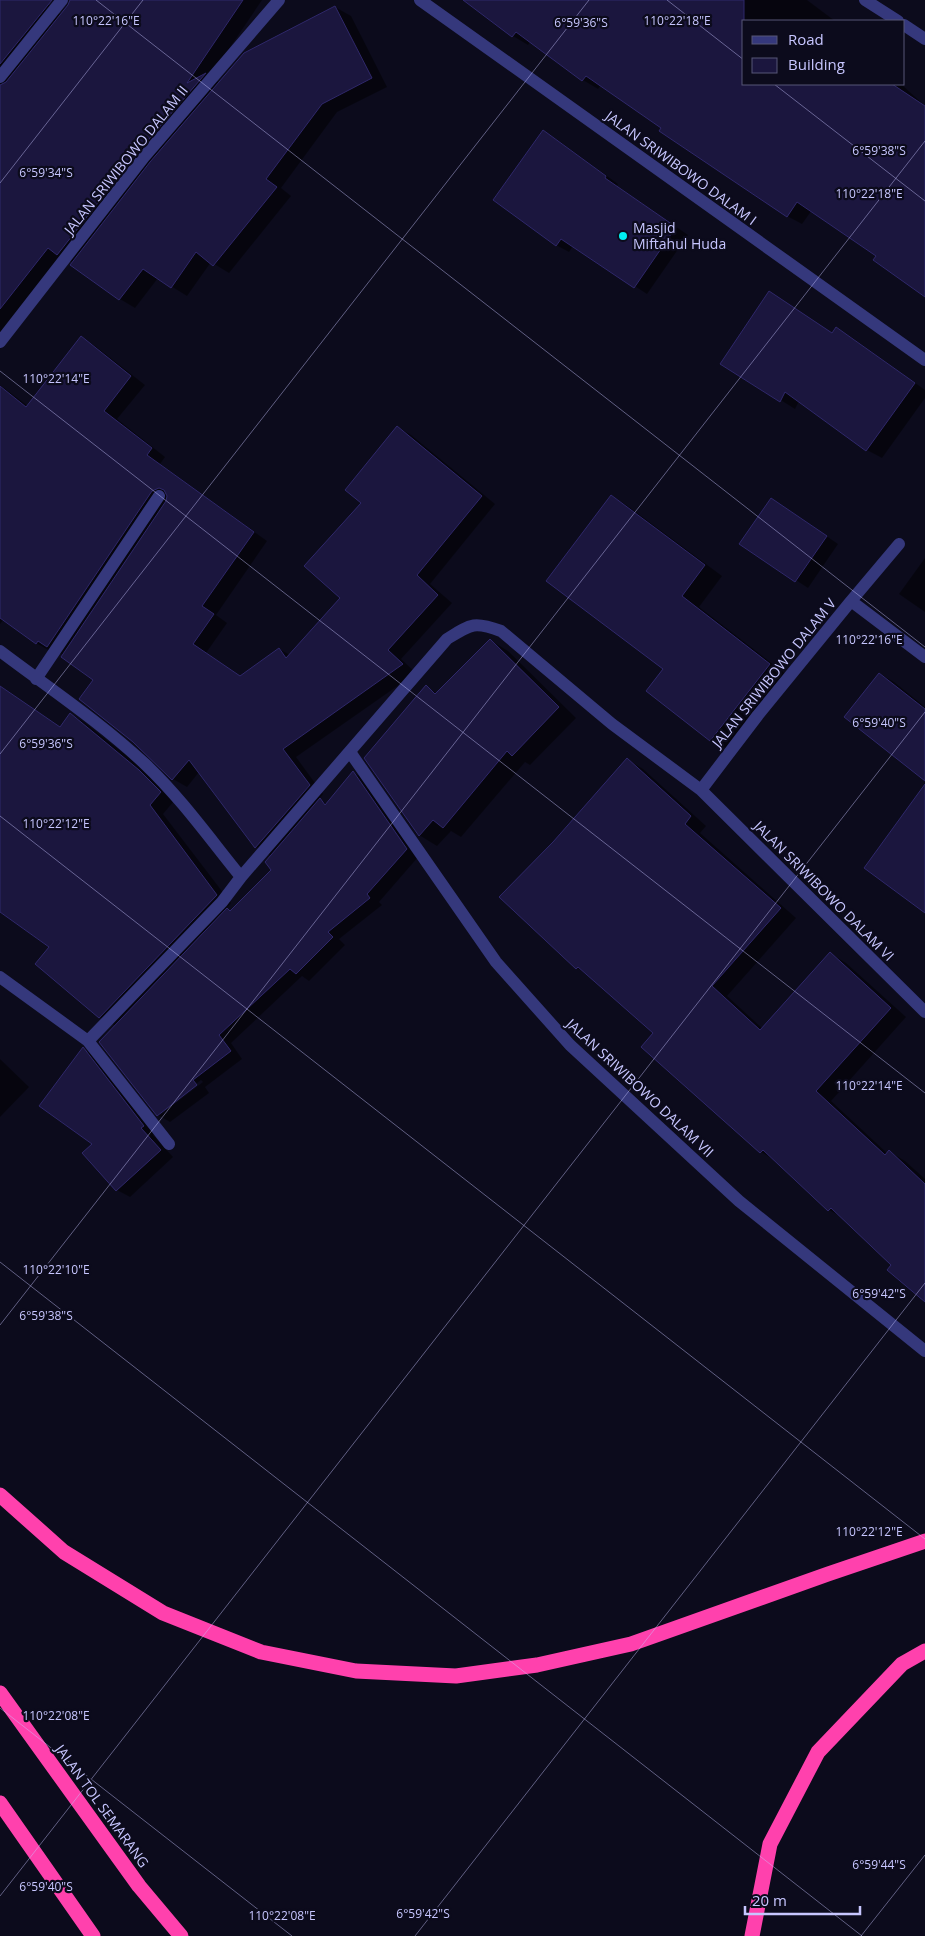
<svg xmlns="http://www.w3.org/2000/svg" width="925" height="1936" font-family="'Open Sans',sans-serif">
  <style>
    .shadow { fill: #0007; fill-rule: evenodd }
    .building { fill: #1b163e; stroke: #2f286a }
    .lines { fill: none; stroke-linecap: round; stroke-linejoin: round }
    .street { stroke: #35387c; stroke-width: 12 }
    .highway { stroke: #ff41ad; stroke-width: 15 }
    .ticks { fill: none; stroke: #c7c6ff; stroke-width: 1; stroke-opacity: 0.45 }
    .poi-dot { fill: #00eff1; stroke: #0c0b1c; stroke-width: 2 }
    .labels { text-anchor: middle; stroke-width: 4.5; stroke-linejoin: round; paint-order: stroke }
    .street-label { font-size: 14px; fill: #c7c6ff; stroke: #0c0b1c }
    .poi-label { font-size: 14px; fill: #c7c6ff; stroke: #0c0b1c; text-anchor: start }
    .ticks-label { font-size: 12px; text-anchor: middle; fill: #c7c6ff; stroke: #0c0b1c; stroke-width: 4.5; stroke-linejoin: round; paint-order: stroke }
  </style>
  <rect width="100%" height="100%" fill="#0c0b1c"/>
  <!-- shadow -->
  <path class="shadow" d="M 0,0 L 43,0 L 60,14 L 85,0 L 262,0 L 210,77 L 220,83 L 335,7 L 351,16 L 387,87 L 337,112 L 281,188 L 291,196 L 229,273 L 211,262 L 187,296 L 158,278 L 135,308 L 120,299 L 73,263 L 62,256 L 0,336 Z
    M 465,0 L 807,0 L 835,21 L 744,21 L 744,84 L 901,84 L 925,106 L 925,296 L 878,256 L 812,210 L 802,224 L 787,216 L 601,85 L 598,89 L 583,80 L 531,41 L 528,45 L 513,36 Z
    M 544,132 L 556,139 L 618,184 L 617,186 L 688,235 L 647,294 L 573,246 L 569,252 L 556,245 Z
    M 837,328 L 851,337 L 925,390 L 925,398 L 882,458 L 867,450 L 799,401 L 795,409 L 722,363 L 833,334 Z
    M 81,338 L 95,346 L 145,385 L 117,419 L 165,457 L 160,464 L 267,541 L 216,615 L 227,623 L 206,653 L 241,677 L 279,649 L 290,655 L 342,598 L 363,503 L 397,427 L 411,435 L 495,504 L 430,584 L 452,603 L 401,659 L 416,673 L 296,757 L 323,794 L 319,799 L 327,804 L 354,773 L 366,780 L 419,856 L 379,902 L 382,905 L 339,939 L 345,945 L 309,981 L 302,976 L 231,1043 L 242,1059 L 205,1087 L 209,1093 L 170,1122 L 158,1115 L 116,1026 L 100,1017 L 51,947 L 0,910 L 0,697 L 10,694 L 61,727 L 70,714 L 84,722 L 137,764 L 174,801 L 163,814 L 231,903 L 226,909 L 231,912 L 273,870 L 271,856 L 256,847 L 199,772 L 187,787 L 173,779 L 95,679 L 63,655 L 52,649 L 50,651 L 36,643 L 4,619 L 0,624 L 0,385 L 28,406 ZM 201,1080 L 203,1082 L 160,1115 L 160,1112 Z
    M 612,496 L 629,507 L 722,576 L 699,607 L 787,675 L 729,750 L 711,740 L 648,691 L 664,669 Z
    M 772,499 L 838,544 L 808,588 L 741,544 Z
    M 925,558 L 925,612 L 899,594 Z
    M 490,640 L 508,651 L 576,718 L 530,765 L 525,762 L 461,837 L 451,831 L 437,846 L 419,835 L 426,687 L 438,694 Z
    M 880,674 L 894,682 L 925,707 L 925,779 Z
    M 628,760 L 643,769 L 706,826 L 700,833 L 796,918 L 727,996 L 763,1029 L 831,954 L 846,963 L 906,1017 L 831,1101 L 888,1154 L 890,1152 L 905,1161 L 925,1179 L 925,1300 L 893,1265 L 842,1217 L 829,1210 L 776,1161 L 761,1152 L 642,1047 L 655,1033 L 588,974 L 577,968 L 554,843 Z
    M 83,1049 L 95,1056 L 156,1133 L 153,1135 L 173,1157 L 130,1197 L 117,1190 L 94,1144 Z
    M 0,1059 L 29,1087 L 0,1117 Z"/>
  <!-- building -->
  <path class="building" d="M 0,0 L 52,0 L 0,64 Z
    M 70,0 L 243,0 L 187,83 L 206,73 L 138,152 L 57,255 L 48,248 L 0,309 L 0,85 L 6,82 L 68,5 Z
    M 463,0 L 744,0 L 744,84 L 892,84 L 925,106 L 925,297 L 873,260 L 876,256 L 797,202 L 787,217 L 659,131 L 661,128 L 586,76 L 582,81 L 516,32 L 512,37 Z
    M 335,6 L 372,78 L 322,104 L 266,179 L 277,187 L 213,266 L 196,252 L 171,288 L 143,269 L 119,300 L 70,265 L 150,162 L 244,53 Z
    M 543,130 L 606,176 L 605,178 L 676,227 L 634,288 L 561,239 L 556,246 L 493,200 Z
    M 769,291 L 832,333 L 836,327 L 915,383 L 866,451 L 785,392 L 780,402 L 720,364 Z
    M 81,336 L 131,376 L 104,411 L 152,448 L 147,455 L 254,532 L 202,606 L 214,614 L 193,644 L 240,676 L 279,648 L 286,658 L 340,598 L 304,566 L 361,503 L 345,490 L 397,426 L 482,496 L 417,575 L 438,595 L 388,650 L 403,664 L 283,749 L 310,785 L 255,848 L 189,760 L 172,780 L 133,742 L 79,699 L 93,680 L 61,657 L 166,501 L 167,496 L 164,490 L 159,488 L 152,491 L 47,647 L 38,641 L 36,644 L 0,618 L 0,386 L 26,407 Z
    M 611,495 L 705,565 L 682,596 L 770,664 L 710,741 L 646,691 L 663,669 L 546,581 Z
    M 771,498 L 827,536 L 795,582 L 739,544 Z
    M 490,639 L 559,707 L 512,756 L 507,751 L 443,828 L 433,820 L 419,836 L 364,758 L 426,685 L 435,694 Z
    M 879,673 L 925,709 L 925,781 L 844,717 Z
    M 0,686 L 60,727 L 70,713 L 139,770 L 161,792 L 150,805 L 217,895 L 99,1018 L 35,964 L 49,947 L 0,912 Z
    M 627,758 L 691,816 L 685,824 L 781,908 L 712,986 L 760,1030 L 830,952 L 891,1008 L 816,1091 L 885,1155 L 889,1150 L 925,1184 L 925,1302 L 887,1270 L 891,1265 L 831,1208 L 828,1211 L 763,1150 L 760,1153 L 641,1047 L 653,1033 L 578,967 L 576,969 L 499,897 L 553,842 Z
    M 353,771 L 407,849 L 367,894 L 370,898 L 328,932 L 333,937 L 296,974 L 290,969 L 219,1035 L 231,1051 L 193,1080 L 197,1085 L 157,1116 L 99,1042 L 227,908 L 230,911 L 271,870 L 265,862 L 320,798 L 325,805 Z
    M 925,784 L 925,913 L 864,868 Z
    M 83,1047 L 144,1126 L 141,1128 L 161,1150 L 116,1191 L 82,1153 L 92,1144 L 39,1106 Z"/>
  <g class="lines">
    <!-- street -->
    <path class="street" d="M 420,0 L 925,360
      M 865,0 L 898,21
      M 904,25 L 925,39
      M 0,77 L 62,0
      M 0,342 L 144,157 L 279,0
      M 851,601 L 899,544
      M 0,651 C 49,688 100,722 145,764 C 181,798 210,839 241,877
      M 36,679 L 159,496
      M 350,752 L 496,962 L 570,1045 L 739,1201 L 925,1351
      M 701,790 L 758,715 L 851,601 L 925,657
      M 0,977 L 88,1041 L 169,1144
      M 88,1041 L 222,902 L 241,877 L 447,639 C 471,624 474,621 501,631 L 612,724 L 701,790 L 925,1012"/>
    <!-- highway -->
    <path class="highway" d="M 0,1495 L 64,1552 L 163,1613 L 261,1652 L 356,1671 L 456,1676 L 537,1665 L 631,1644 L 828,1574 L 925,1541
      M 0,1693 L 139,1886 L 181,1936
      M 0,1803 L 93,1936
      M 752,1936 L 770,1844 L 818,1752 L 902,1664 L 925,1651"/>
  </g>
  <!-- ticks -->
  <path class="ticks" d="M 96,0 L 925,647M 667,0 L 744,60M 774,84 L 925,201M 0,183 L 143,0M 0,371 L 925,1093M 0,754 L 589,0M 0,816 L 925,1539M 0,1262 L 862,1936M 0,1325 L 925,141M 0,1708 L 292,1936M 0,1896 L 925,712M 415,1936 L 925,1283M 861,1936 L 925,1855"/>
  <!-- markers -->
  <circle class="poi-dot" cx="623" cy="236" r="5"/>
  <g class="labels">
    <!-- street labels -->
    <g class="street-label">
      <text transform="translate(126 160) rotate(-51)" y="5">JALAN SRIWIBOWO DALAM II</text>
      <text transform="translate(681 168) rotate(36)" y="5">JALAN SRIWIBOWO DALAM I</text>
      <text transform="translate(774 673) rotate(-51)" y="5">JALAN SRIWIBOWO DALAM V</text>
      <text transform="translate(824 891) rotate(45)" y="5">JALAN SRIWIBOWO DALAM VI</text>
      <text transform="translate(640 1088) rotate(43)" y="5">JALAN SRIWIBOWO DALAM VII</text>
      <text transform="translate(102 1806) rotate(54)" y="5">JALAN TOL SEMARANG</text>
    </g>
    <!-- poi labels -->
    <g class="poi-label">
      <text x="633" y="233">Masjid<tspan x="633" dy="16">Miftahul Huda</tspan></text>
    </g>
  </g>
  <g class="ticks-label">
    <text x="677" y="25">110°22'18"E</text>
    <text x="106" y="25">110°22'16"E</text>
    <text x="581" y="27">6°59'36"S</text>
    <text x="879" y="155">6°59'38"S</text>
    <text x="46" y="177">6°59'34"S</text>
    <text x="869" y="198">110°22'18"E</text>
    <text x="56" y="383">110°22'14"E</text>
    <text x="869" y="644">110°22'16"E</text>
    <text x="879" y="727">6°59'40"S</text>
    <text x="46" y="748">6°59'36"S</text>
    <text x="56" y="828">110°22'12"E</text>
    <text x="869" y="1090">110°22'14"E</text>
    <text x="56" y="1274">110°22'10"E</text>
    <text x="879" y="1298">6°59'42"S</text>
    <text x="46" y="1320">6°59'38"S</text>
    <text x="869" y="1536">110°22'12"E</text>
    <text x="56" y="1720">110°22'08"E</text>
    <text x="879" y="1869">6°59'44"S</text>
    <text x="46" y="1891">6°59'40"S</text>
    <text x="423" y="1918">6°59'42"S</text>
    <text x="282" y="1920">110°22'08"E</text>
  </g>
  <!-- legend -->
  <rect x="742" y="20" width="162" height="65" fill="#0c0b1c" stroke="#575677"/>
  <rect x="752" y="36" width="25" height="8" fill="#35387c" stroke="#575677"/>
  <text x="788" y="45" font-size="15" fill="#c7c6ff">Road</text>
  <rect x="752" y="58" width="25" height="15" fill="#1b163e" stroke="#575677"/>
  <text x="788" y="70" font-size="15" fill="#c7c6ff">Building</text>
  <!-- scale -->
  <path d="M745 1906v8h115v-8" fill="none" stroke="#c7c6ff" stroke-width="2.5"/>
  <text x="752" y="1906" font-size="15" fill="#c7c6ff" stroke="#0c0b1c" stroke-width="4" paint-order="stroke">20 m</text>
</svg>
